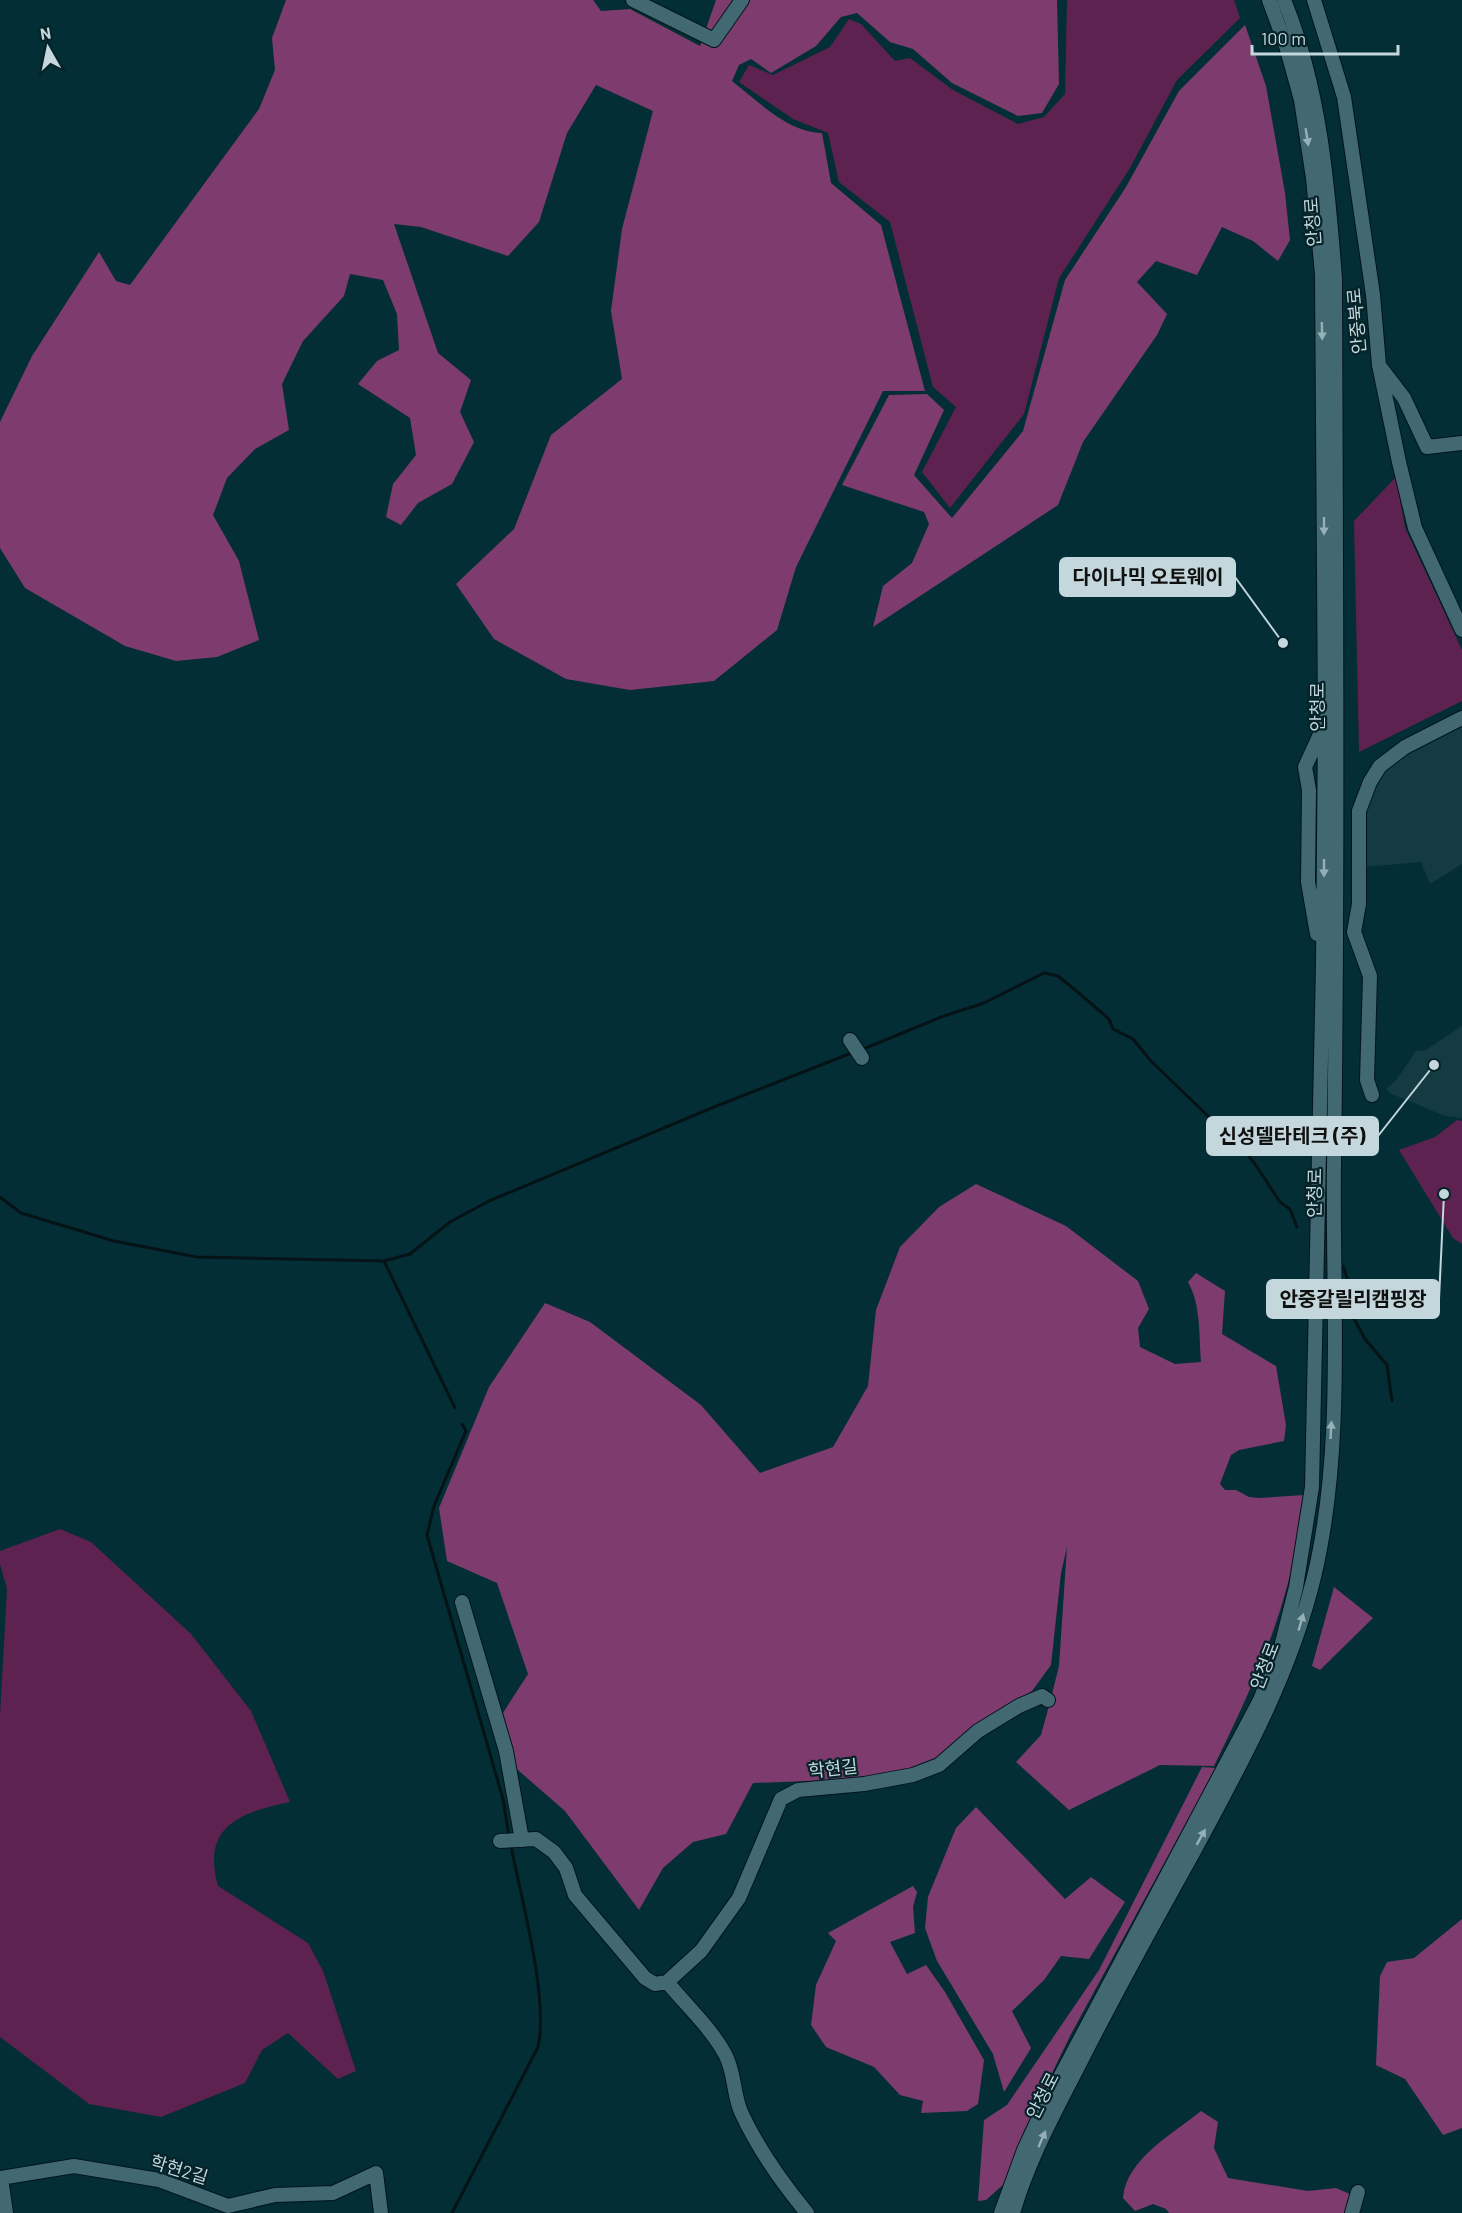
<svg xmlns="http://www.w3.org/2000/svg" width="1462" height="2213" font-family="Barlow,'Noto Sans KR',sans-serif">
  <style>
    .built { fill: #143b42 }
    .green { fill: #5e2250 }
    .forest { fill: #7d3c6d }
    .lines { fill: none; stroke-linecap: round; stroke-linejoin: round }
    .stream { stroke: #051316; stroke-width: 3 }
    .minor-casing { stroke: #00151b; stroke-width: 16 }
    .minor { stroke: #426871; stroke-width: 14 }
    .oneway { fill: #96b0b7 }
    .labels { text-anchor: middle; stroke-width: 4.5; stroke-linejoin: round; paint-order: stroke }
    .street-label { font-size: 18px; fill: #c3d7dc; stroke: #052329 }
    .leader { fill: none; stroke: #c3d7dc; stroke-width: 2 }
    .callout-dot { fill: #c3d7dc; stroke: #052329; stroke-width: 2 }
    .callout { fill: #c3d7dc; stroke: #c3d7dc; stroke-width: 2 }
    .callout-label { font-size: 20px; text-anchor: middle; font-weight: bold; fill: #111 }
  </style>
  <rect width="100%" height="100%" fill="#042e36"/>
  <!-- built -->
  <path class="built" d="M 1462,722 L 1462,864 L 1430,884 L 1421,862 L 1364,867 L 1362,811 L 1383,767 Z
    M 1462,1026 L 1462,1118 L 1445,1116 L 1392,1094 L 1386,1089 L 1397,1079 L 1416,1051 L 1426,1050 Z"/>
  <!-- green -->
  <path class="green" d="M 1067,0 L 1234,0 L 1240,18 L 1177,80 L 1130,168 L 1059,278 L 1024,414 L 950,508 L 922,472 L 956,407 L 933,387 L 890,222 L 839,182 L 828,133 L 793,119 L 739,82 L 749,65 L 773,75 L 830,47 L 849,19 L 861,24 L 895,61 L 910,58 L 953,90 L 1018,124 L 1044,117 L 1065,94 Z
    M 1396,477 L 1405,528 L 1462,650 L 1462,701 L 1359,752 L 1354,521 Z
    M 1457,1120 L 1462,1121 L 1462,1244 L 1453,1238 L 1399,1150 L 1435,1137 Z
    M 60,1529 L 91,1542 L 191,1634 L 251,1711 L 290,1802 C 240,1812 201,1827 218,1886 L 308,1943 L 323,1971 L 356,2071 L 338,2079 L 288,2033 L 262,2050 L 245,2083 L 161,2117 L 89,2104 L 0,2037 L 0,1715 L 7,1589 L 0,1564 L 0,1551 Z"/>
  <!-- forest -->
  <path class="forest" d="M 286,0 L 593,0 L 601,11 L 630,9 L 700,46 L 716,0 L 1057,0 L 1059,84 L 1042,113 L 1018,116 L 952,83 L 913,49 L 890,42 L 857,13 L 841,17 L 816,46 L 771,73 L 751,59 L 739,65 L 732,81 C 758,101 787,132 822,133 L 831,183 L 881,225 L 925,391 L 883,391 L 796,567 L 777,630 L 714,681 L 630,690 L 566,679 L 494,639 L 456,584 L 514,529 L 551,435 L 622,379 L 611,311 L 622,229 L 653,111 L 596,85 L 567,133 L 539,222 L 508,256 L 421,227 L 394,224 L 438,353 L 471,380 L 460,412 L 474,442 L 452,484 L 418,503 L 401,525 L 386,517 L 393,484 L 416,455 L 410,418 L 358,384 L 377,361 L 399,350 L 397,314 L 383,280 L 350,274 L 344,296 L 303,341 L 282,384 L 289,430 L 255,449 L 227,478 L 213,515 L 239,561 L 259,640 L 217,657 L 176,661 L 125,646 L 25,588 L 0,548 L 0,422 L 32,356 L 99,252 L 116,281 L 130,285 L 259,109 L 275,70 L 272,38 Z
    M 1245,25 L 1266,86 L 1285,193 L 1290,240 L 1278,261 L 1253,241 L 1222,227 L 1197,275 L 1156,261 L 1137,282 L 1167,314 L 1157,335 L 1083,442 L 1058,505 L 873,627 L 883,586 L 912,563 L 929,524 L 924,512 L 842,485 L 889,395 L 927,394 L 944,410 L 914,475 L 952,518 L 1023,431 L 1065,280 L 1126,187 L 1179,91 Z
    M 976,1184 L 1066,1226 L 1138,1281 L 1149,1309 L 1138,1328 L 1140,1347 L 1175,1364 L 1201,1362 C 1199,1336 1201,1305 1188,1282 L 1196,1273 L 1225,1291 L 1222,1334 L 1276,1366 L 1286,1425 L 1284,1441 L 1239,1450 L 1231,1455 L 1220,1484 L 1225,1490 L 1236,1490 L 1249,1497 L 1259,1498 L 1304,1495 C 1293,1599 1259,1674 1214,1766 L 1160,1765 L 1069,1810 L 1016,1762 L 1041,1735 L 1050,1702 L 1059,1666 L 1067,1547 L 1061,1573 L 1051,1665 L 1032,1691 L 976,1727 L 937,1762 L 913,1771 L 863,1779 L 753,1783 L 726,1834 L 693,1842 L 663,1868 L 639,1910 L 565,1811 L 511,1764 L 501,1716 L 528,1674 L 497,1583 L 447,1561 L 439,1508 L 489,1387 L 545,1303 L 590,1322 L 701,1405 L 760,1473 L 833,1447 L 868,1386 L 876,1310 L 900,1247 L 939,1207 Z
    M 1334,1587 L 1373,1618 L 1320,1670 L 1312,1666 Z
    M 1202,1767 L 1216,1768 L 1071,2034 L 1023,2133 L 1005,2183 L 986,2200 L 978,2201 L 984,2120 L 1007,2105 L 1099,1970 Z
    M 976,1807 L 1065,1899 L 1091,1877 L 1125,1902 L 1089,1959 L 1061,1956 L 1044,1980 L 1012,2011 L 1031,2048 L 1004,2092 L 993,2054 L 937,1961 L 925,1928 L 928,1897 L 956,1828 Z
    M 913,1886 L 917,1892 L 913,1907 L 915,1933 L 890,1942 L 907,1974 L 926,1965 L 945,1992 L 984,2060 L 978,2104 L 967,2111 L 921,2113 L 923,2101 L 900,2095 L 874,2067 L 826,2047 L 811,2025 L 816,1985 L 836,1941 L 828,1933 Z
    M 1462,1919 L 1462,2128 L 1443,2135 L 1405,2079 L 1376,2065 L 1380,1976 L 1387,1962 L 1414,1958 Z
    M 1201,2111 L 1218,2122 L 1214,2148 L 1228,2178 L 1308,2191 L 1336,2188 L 1352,2195 L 1346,2213 L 1169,2213 L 1166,2209 L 1153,2204 L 1135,2211 L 1123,2198 C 1126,2159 1173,2134 1201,2111 Z"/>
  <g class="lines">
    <!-- stream -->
    <path class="stream" d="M 861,1050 L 941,1017 L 984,1003 L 1044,973 L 1058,976 L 1080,994 L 1109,1019 L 1113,1029 L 1133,1039 L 1151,1061 L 1210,1118 L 1223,1133 L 1230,1132 L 1255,1164 L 1280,1202 L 1290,1209 L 1297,1227
      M 0,1197 L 21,1213 L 114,1241 L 197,1257 L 384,1261 L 455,1408
      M 384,1261 L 410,1254 L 450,1222 L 489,1201 L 714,1107 L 854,1052
      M 1343,1266 L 1349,1284 L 1346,1304 L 1365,1339 L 1387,1365 L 1392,1401
      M 462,1424 L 466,1431 L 434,1506 L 427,1535 L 503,1799 L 509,1836
      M 452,2213 L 538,2047 C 549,1998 521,1898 511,1846"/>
    <defs>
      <path id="minor" d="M 633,0 L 714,40 L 742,0
        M 1314,0 L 1344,97 L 1373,295 L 1379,365 L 1399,462 L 1415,528 L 1462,630
        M 1381,368 L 1404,398 L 1427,447 L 1462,443
        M 1317,934 L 1308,882 L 1309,790 L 1305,767 L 1322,730
        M 850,1040 L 862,1058
        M 1372,1095 L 1367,1080 L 1370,976 L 1354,932 L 1359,904 L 1359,811 L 1370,782 L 1380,766 L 1405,747 L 1462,718
        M 462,1602 L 506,1751 L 522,1840
        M 500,1841 L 536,1839 L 554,1852 L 566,1868 L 575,1895 L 645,1978 L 655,1984 L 667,1982 C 686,2005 711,2028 725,2054 C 735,2072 733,2094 741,2112 C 757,2147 783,2184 807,2213
        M 667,1982 L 701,1951 L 739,1898 L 781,1799 L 798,1790 L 864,1784 L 913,1775 L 939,1765 L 978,1731 L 1019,1706 L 1042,1696 L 1048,1700
        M 0,2178 L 74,2166 L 159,2180 L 228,2206 L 275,2195 L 333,2193 L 376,2173 L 381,2213
        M 1,2178 L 6,2213
        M 1001,2213 L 1024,2150 L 1043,2109 L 1260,1700 L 1281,1647 L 1296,1587 L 1312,1487 L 1323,964 L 1325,722 L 1322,274 L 1313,178 L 1301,100 L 1286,46 L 1269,0
        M 1013,2213 C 1029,2158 1057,2108 1083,2057 C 1118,1988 1155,1921 1193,1853 C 1241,1764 1290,1676 1314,1577 C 1345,1448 1332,1298 1334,1166 C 1338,870 1336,575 1335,279 C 1328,185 1320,88 1284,0
        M 1352,2213 L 1358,2192"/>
    </defs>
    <!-- minor casing -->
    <use href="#minor" class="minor-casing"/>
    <!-- minor -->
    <use href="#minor" class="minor"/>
  </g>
  <!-- one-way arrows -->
  <defs><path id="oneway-solid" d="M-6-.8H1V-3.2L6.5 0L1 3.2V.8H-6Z" transform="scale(1.5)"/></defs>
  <g class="oneway">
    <use href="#oneway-solid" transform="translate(1307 137) rotate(81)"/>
    <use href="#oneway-solid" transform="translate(1322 331) rotate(89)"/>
    <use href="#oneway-solid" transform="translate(1324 526) rotate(90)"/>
    <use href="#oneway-solid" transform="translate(1324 868) rotate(90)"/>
    <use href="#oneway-solid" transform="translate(1331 1430) rotate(-87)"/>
    <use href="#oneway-solid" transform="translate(1301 1622) rotate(-74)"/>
    <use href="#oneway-solid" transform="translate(1201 1837) rotate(-61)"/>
    <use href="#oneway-solid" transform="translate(1042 2139) rotate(-66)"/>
  </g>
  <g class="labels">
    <!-- street labels -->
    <g class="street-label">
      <text transform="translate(1313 222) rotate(-94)" y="6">안청로</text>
      <text transform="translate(1357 321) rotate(-95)" y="6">안중북로</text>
      <text transform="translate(1318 707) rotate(-90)" y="6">안청로</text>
      <text transform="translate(1315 1193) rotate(-89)" y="6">안청로</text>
      <text transform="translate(1265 1666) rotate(-69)" y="6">안청로</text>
      <text transform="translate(833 1769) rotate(-6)" y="6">학현길</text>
      <text transform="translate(1043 2096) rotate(-63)" y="6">안청로</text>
      <text transform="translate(179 2170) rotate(17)" y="6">학현2길</text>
    </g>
  </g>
  <!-- callouts -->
  <path class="leader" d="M1283 643L1235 577M1434 1065L1378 1136M1444 1194L1439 1299"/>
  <g class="callout-dot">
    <circle cx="1283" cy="643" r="6"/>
    <circle cx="1434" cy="1065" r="6"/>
    <circle cx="1444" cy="1194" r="6"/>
  </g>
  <g class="callout">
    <rect x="1060" y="558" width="175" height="38" rx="6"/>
    <rect x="1207" y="1117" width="171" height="38" rx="6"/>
    <rect x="1267" y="1280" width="172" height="38" rx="6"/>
  </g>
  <g class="callout-label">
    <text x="1148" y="584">다이나믹 오토웨이</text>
    <text x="1292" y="1143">신성델타테크 (주)</text>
    <text x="1353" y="1306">안중갈릴리캠핑장</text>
  </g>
  <!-- north arrow -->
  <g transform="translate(48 48) rotate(351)" stroke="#052329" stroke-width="4.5" paint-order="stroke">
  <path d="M0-4.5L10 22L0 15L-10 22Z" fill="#c3d7dc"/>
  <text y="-9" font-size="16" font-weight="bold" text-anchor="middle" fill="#c3d7dc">N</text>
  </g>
  <!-- scale -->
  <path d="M1252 45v9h146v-9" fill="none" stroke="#c3d7dc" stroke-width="3"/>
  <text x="1261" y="45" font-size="18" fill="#c3d7dc" stroke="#052329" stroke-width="4.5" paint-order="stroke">100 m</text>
</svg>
